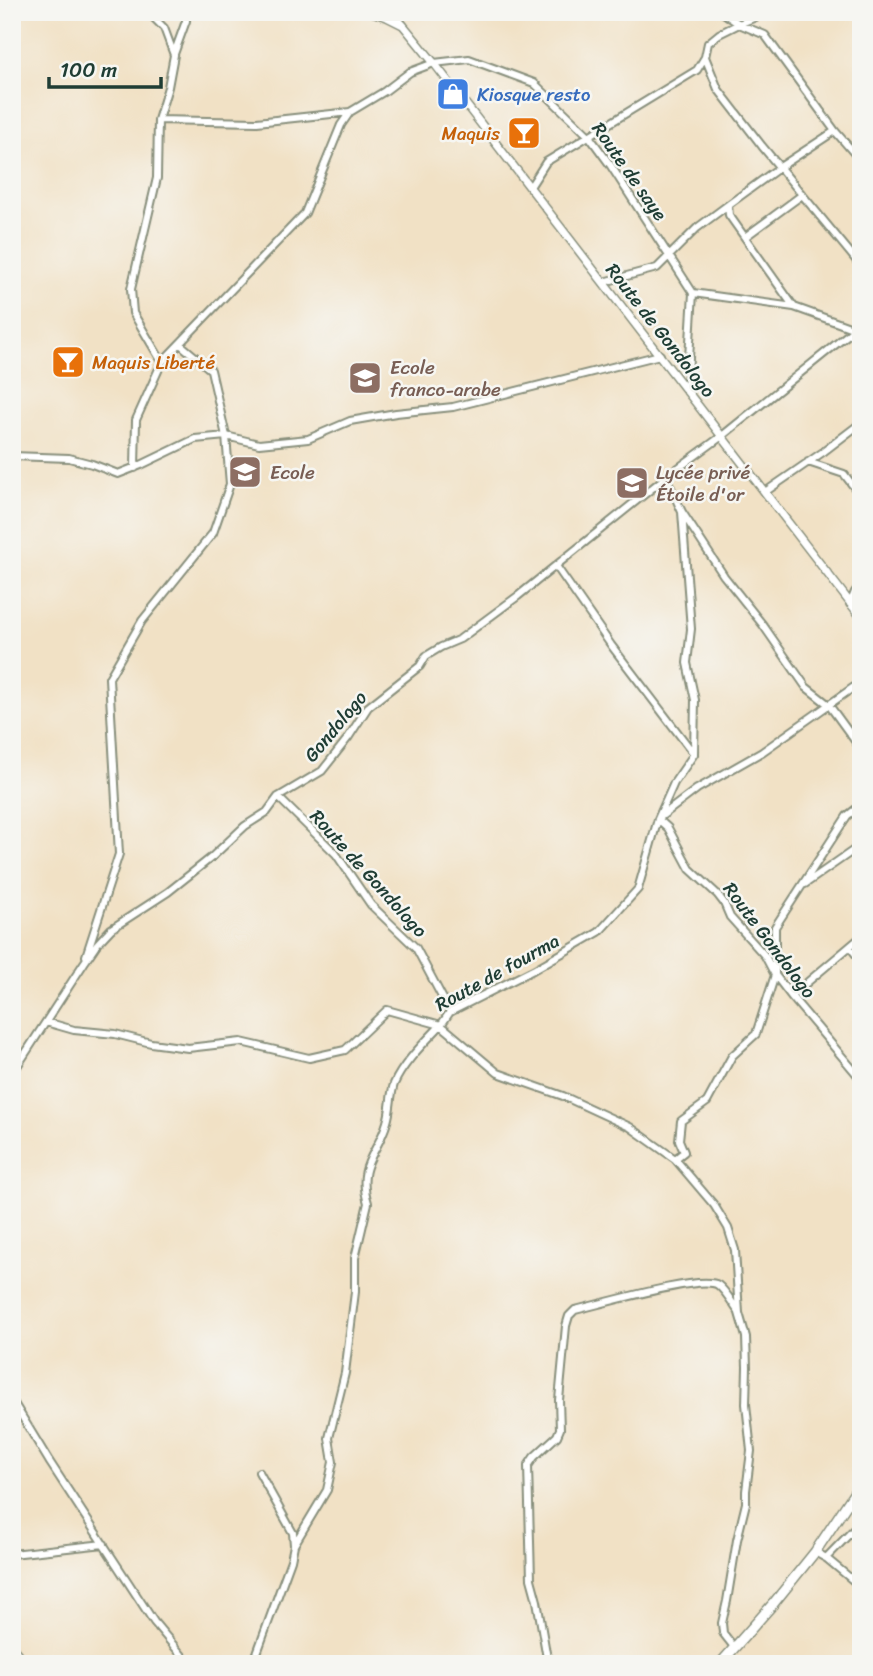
<svg xmlns="http://www.w3.org/2000/svg" width="873" height="1676" font-family="Sriracha,sans-serif">
  <style>
    .lines { fill: none; stroke-linecap: round; stroke-linejoin: round }
    .minor-casing { stroke: #888f7c; stroke-width: 10 }
    .tertiary-casing { stroke: #888f7c; stroke-width: 10 }
    .secondary-casing { stroke: #888f7c; stroke-width: 12 }
    .minor { stroke: #fff; stroke-width: 6 }
    .tertiary { stroke: #fff; stroke-width: 7 }
    .secondary { stroke: #fff; stroke-width: 9 }
    .labels { text-anchor: middle; stroke-width: 5; stroke-linejoin: round; paint-order: stroke }
    .shop-label { font-size: 19px; fill: #366cbe; stroke: #f6f6f2; text-anchor: start }
    .food-label { font-size: 19px; fill: #c56008; stroke: #f6f6f2; text-anchor: end }
    .street-label { font-size: 19px; fill: #1f3d34; stroke: #f6f6f2 }
    .education-label { font-size: 19px; fill: #785e54; stroke: #f6f6f2; text-anchor: start }
  </style>
  <rect width="100%" height="100%" fill="#f6f6f2"/>
  <filter id="ink" filterUnits="userSpaceOnUse"><feTurbulence type="fractalNoise" baseFrequency=".0143" numOctaves="2"/><feDisplacementMap in="SourceGraphic" scale="14" xChannelSelector="R" yChannelSelector="G"/><feConvolveMatrix kernelMatrix="1 2 1 2 8 2 1 2 1" color-interpolation-filters="sRGB"/></filter>
  <filter id="wash" filterUnits="userSpaceOnUse"><feTurbulence type="fractalNoise" baseFrequency=".00686" numOctaves="4" result="noise"/><feDisplacementMap in="SourceGraphic" scale="28" xChannelSelector="R" yChannelSelector="G"/><feGaussianBlur stdDeviation="1.57" result="paint"/><feColorMatrix in="noise" values="0 0 0 0 0 0 0 0 0 0 0 0 0 0 0 0 0 1.4 0 .05"/><feComposite in="paint" operator="in"/></filter>
  <g filter="url(#wash)">
    <rect width="100%" height="100%" fill="#f1e1c5"/>
  </g>
  <g filter="url(#ink)">
    <g class="lines">
      <defs>
        <path id="minor" d="M 394,12 L 403,25
          M 722,12 L 739,24 L 768,12
          M 174,54 L 186,21 L 186,12
          M 158,120 L 257,122 L 350,112 L 385,91 L 410,72 L 434,63 L 469,59 L 534,83 L 589,136 L 611,166 L 693,293 L 687,390
          M 835,131 L 780,167 L 728,205 L 729,215 L 794,307 L 855,329
          M 861,161 L 835,131 L 765,35 L 739,24 L 719,34 L 708,43 L 705,57 L 718,89 L 762,146 L 861,266
          M 530,187 L 546,162 L 697,70 L 705,57
          M 745,237 L 802,195
          M 604,282 L 657,268 L 697,228 L 728,205
          M 693,293 L 794,307
          M 162,362 L 305,213 L 341,125 L 350,112
          M 12,456 L 69,458 L 92,464 L 118,474 L 141,465 L 195,439 L 226,436 L 259,444 L 308,439 L 350,421 L 396,413 L 453,407 L 660,355
          M 808,462 L 844,474 L 861,496
          M 135,468 L 136,420 L 162,362 L 133,313 L 131,289 L 157,178 L 158,120 L 168,87 L 174,55 L 164,28 L 148,12
          M 666,477 L 682,512 L 724,576 L 763,625 L 806,687 L 829,705 L 861,749
          M 765,492 L 823,452 L 861,423
          M 682,512 L 691,629 L 687,663 L 695,700 L 694,754
          M 850,604 L 855,592 L 861,585
          M 278,797 L 336,854 L 371,905 L 416,948 L 450,1012
          M 659,818 L 697,789 L 762,752 L 861,682
          M 658,819 L 668,828 L 690,869 L 717,894 L 724,903 L 730,917 L 765,956 L 775,975 L 791,996 L 861,1079
          M 805,884 L 861,845
          M 850,947 L 861,961
          M 86,956 L 119,854 L 109,678 L 142,621 L 213,533 L 230,484 L 226,436 L 211,370 L 180,344
          M 791,996 L 861,937
          M 46,1022 L 74,1030 L 115,1034 L 151,1043 L 188,1048 L 241,1042 L 309,1058 L 345,1050 L 387,1010 L 441,1025 L 450,1012 L 533,970 L 599,932 L 638,889 L 658,819 L 674,783 L 694,754 L 611,645 L 556,566
          M 12,1074 L 84,963 L 97,944 L 111,929 L 168,892 L 212,857 L 245,826 L 267,812 L 278,797 L 322,771 L 348,738 L 368,707 L 420,666 L 426,656 L 441,647 L 460,639 L 518,596 L 666,477 L 722,436 L 861,324
          M 675,1159 L 684,1152 L 679,1140 L 681,1121 L 707,1102 L 732,1056 L 756,1034 L 775,975 L 775,927 L 847,816 L 861,805
          M 12,1400 L 49,1461 L 154,1622 L 189,1664
          M 294,1545 L 327,1490 L 333,1462 L 329,1438 L 345,1373 L 355,1292 L 355,1258 L 368,1203 C 356,1164 378,1154 387,1122 C 391,1110 390,1096 394,1084 C 403,1063 425,1042 441,1025 L 498,1073 L 563,1096 L 630,1127 L 675,1159 L 714,1205 L 728,1228 L 735,1250 L 739,1313 L 746,1337 L 747,1367 L 746,1404 L 751,1451 L 746,1491 L 746,1503 L 737,1540 L 727,1601 L 722,1623 L 723,1633 L 734,1647
          M 815,1552 L 826,1558 L 861,1587
          M 12,1554 L 104,1544
          M 826,1558 L 861,1522
          M 253,1664 L 291,1560 L 294,1545 L 293,1533 L 259,1472
          M 548,1664 L 537,1601 L 531,1579 L 528,1466 L 534,1457 L 557,1436 L 560,1429 L 559,1400 L 566,1326 L 569,1316 L 575,1310 C 598,1305 702,1274 718,1285 C 726,1291 732,1303 738,1311"/>
        <path id="tertiary" d="M 372,12 L 387,17 L 403,25 L 434,63 L 861,617
          M 12,1647 L 26,1664"/>
        <path id="secondary" d="M 720,1664 L 773,1604 L 815,1552 L 861,1483"/>
      </defs>
      <!-- minor casing -->
      <use href="#minor" class="minor-casing"/>
      <!-- tertiary casing -->
      <use href="#tertiary" class="tertiary-casing"/>
      <!-- secondary casing -->
      <use href="#secondary" class="secondary-casing"/>
      <!-- minor -->
      <use href="#minor" class="minor"/>
      <!-- tertiary -->
      <use href="#tertiary" class="tertiary"/>
      <!-- secondary -->
      <use href="#secondary" class="secondary"/>
    </g>
  </g>
  <!-- icons -->
  <defs>
    <symbol id="shop-square" viewBox="-11 -11 22 22"><rect x="-9" y="-9" width="18" height="18" rx="4" fill="#3f7fe0" stroke="#f6f6f2"/><path d="M-5-2.5h2.3a2.7 3.5 0 0 1 5.4 0H5L5.5 6h-11ZM-1.5-2.5h3a1.5 2.3 0 0 0-3 0Z" fill="#fff"/></symbol>
    <symbol id="bar-square" viewBox="-11 -11 22 22"><rect x="-9" y="-9" width="18" height="18" rx="4" fill="#e8710a" stroke="#f6f6f2"/><path d="M-6-5H6L.8 .8V4.5H3.5V6h-7V4.5H-.8V.8Z" fill="#fff"/></symbol>
    <symbol id="school-square" viewBox="-11 -11 22 22"><rect x="-9" y="-9" width="18" height="18" rx="4" fill="#8d6e63" stroke="#f6f6f2"/><path d="M0-5L7-2L0 1L-7-2ZM-4 1L0 2.5L4 1V4Q0 6-4 4Z" fill="#fff"/></symbol>
    <symbol id="university-square" viewBox="-11 -11 22 22"><rect x="-9" y="-9" width="18" height="18" rx="4" fill="#8d6e63" stroke="#f6f6f2"/><path d="M0-5L7-2L0 1L-7-2ZM-4 1L0 2.5L4 1V4Q0 6-4 4Z" fill="#fff"/></symbol>
  </defs>
  <g fill-rule="evenodd">
    <use href="#shop-square" x="434" y="75" width="38" height="38"/>
    <use href="#bar-square" x="505" y="114" width="38" height="38"/>
    <use href="#bar-square" x="49" y="343" width="38" height="38"/>
    <use href="#school-square" x="346" y="359" width="38" height="38"/>
    <use href="#school-square" x="226" y="453" width="38" height="38"/>
    <use href="#university-square" x="613" y="464" width="38" height="38"/>
  </g>
  <g class="labels">
    <!-- shop labels -->
    <g class="shop-label">
      <text x="477" y="101">Kiosque resto</text>
    </g>
    <!-- food labels -->
    <g class="food-label">
      <text x="500" y="140">Maquis</text>
      <text x="92" y="369" text-anchor="start">Maquis Liberté</text>
    </g>
    <!-- street labels -->
    <g class="street-label">
      <text transform="translate(630 171) rotate(55)" y="7">Route de saye</text>
      <text transform="translate(661 330) rotate(52)" y="7">Route de Gondologo</text>
      <text transform="translate(335 726) rotate(-50)" y="7">Gondologo</text>
      <text transform="translate(369 873) rotate(48)" y="7">Route de Gondologo</text>
      <text transform="translate(770 940) rotate(53)" y="7">Route Gondologo</text>
      <text transform="translate(497 972) rotate(-29)" y="7">Route de fourma</text>
    </g>
    <!-- education labels -->
    <g class="education-label">
      <text x="390" y="374">Ecole<tspan x="390" dy="22">franco-arabe</tspan></text>
      <text x="270" y="479">Ecole</text>
      <text x="656" y="479">Lycée privé<tspan x="656" dy="22">Étoile d'or</tspan></text>
    </g>
  </g>
  <!-- margin -->
  <rect width="873" height="1676" fill="none" stroke="#f6f6f2" stroke-width="42"/>
  <!-- scale -->
  <path d="M49 77v10h112v-10" fill="none" stroke="#1f3d34" stroke-width="3.5"/>
  <text x="60" y="77" font-size="21" fill="#1f3d34" stroke="#f6f6f2" stroke-width="5" paint-order="stroke">100 m</text>
</svg>
